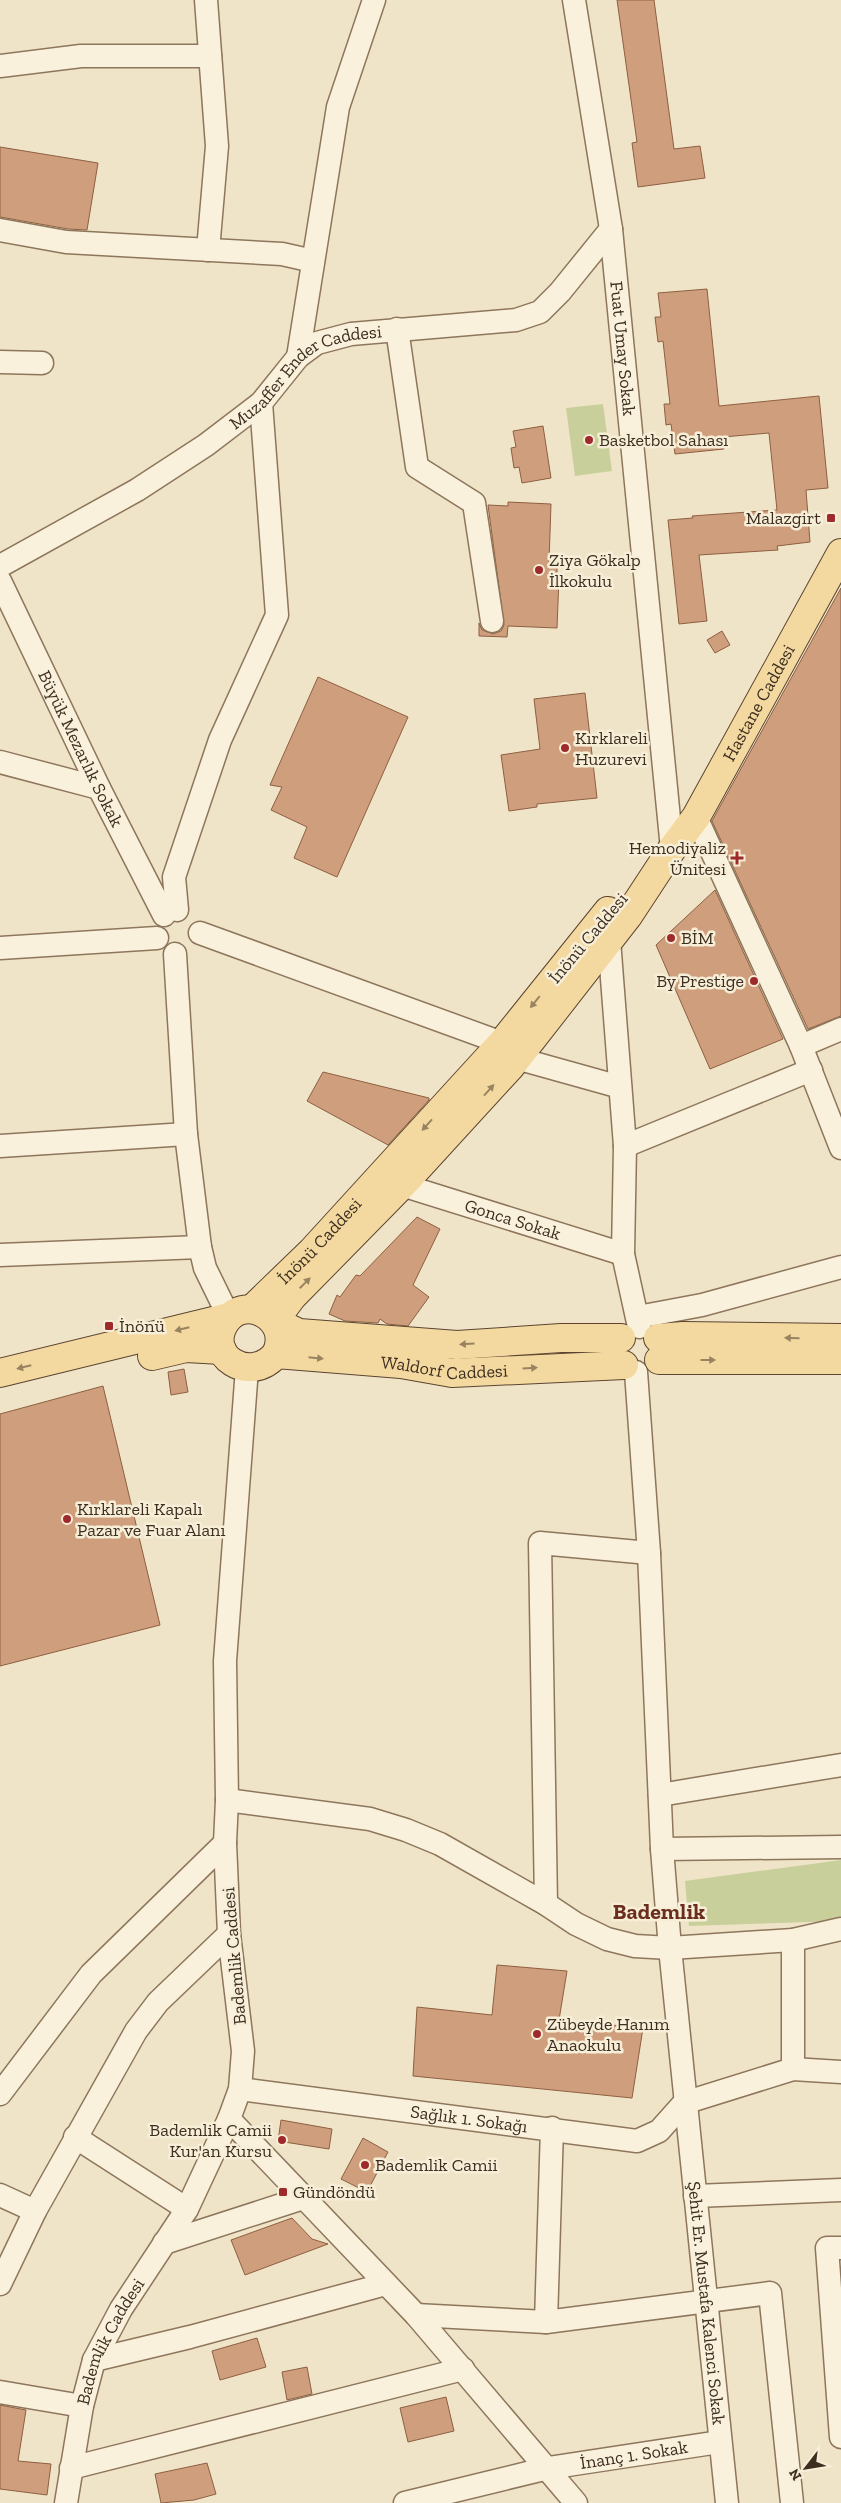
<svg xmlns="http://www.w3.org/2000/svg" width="841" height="2503" font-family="'Zilla Slab',serif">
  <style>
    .green { fill: #c9cf9b }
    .building { fill: #cf9f7d; stroke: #8d5f41 }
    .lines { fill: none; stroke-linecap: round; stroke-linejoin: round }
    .minor-casing { stroke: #8d765c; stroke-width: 25 }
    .major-casing { stroke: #5b4430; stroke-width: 30 }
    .minor { stroke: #faf1dc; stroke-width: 22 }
    .major { stroke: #f3d9a0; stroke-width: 28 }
    .oneway { fill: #988460 }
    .poi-dot { fill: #9e2a2b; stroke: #f7eed8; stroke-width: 2 }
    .labels { text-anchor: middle; stroke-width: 5; stroke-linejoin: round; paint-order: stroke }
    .street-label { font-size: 18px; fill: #3d2e20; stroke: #f7eed8 }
    .poi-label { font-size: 18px; fill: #3d2e20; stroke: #f7eed8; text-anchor: start }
    .district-label { font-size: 22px; font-weight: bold; fill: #6b2e1e; stroke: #f7eed8 }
  </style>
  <rect width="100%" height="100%" fill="#f0e4c8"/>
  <!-- green -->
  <path class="green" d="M 603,404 L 612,471 L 575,476 L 566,408 Z
    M 841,1860 L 841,1921 L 689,1926 L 685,1881 Z"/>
  <!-- building -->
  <path class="building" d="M 617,0 L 654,0 L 674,149 L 700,146 L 705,178 L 638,187 L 632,143 L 637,142 Z
    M 0,147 L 98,163 L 87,230 L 68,229 L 0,217 Z
    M 707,289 L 719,406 L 819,396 L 828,488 L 806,490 L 810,542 L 777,546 L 778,550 L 699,555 L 707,621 L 679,624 L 668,520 L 693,518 L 692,516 L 777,510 L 769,433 L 723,437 L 724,449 L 675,454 L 671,424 L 666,425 L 664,404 L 670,404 L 663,341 L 658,342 L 655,317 L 661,317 L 658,293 Z
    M 543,426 L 551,478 L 522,483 L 519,467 L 514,468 L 511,448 L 516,447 L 513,431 Z
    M 508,502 L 551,504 L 549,562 L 557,562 L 557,578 L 559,578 L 557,628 L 508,626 L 507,637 L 479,636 L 479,623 L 482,630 L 493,634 L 501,631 L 504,625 L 488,505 L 508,506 Z
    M 841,588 L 841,1016 L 808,1029 L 712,821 Z
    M 722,631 L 730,645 L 715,653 L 707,640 Z
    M 318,677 L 408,717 L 337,877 L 294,858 L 307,827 L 271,810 L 282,787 L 270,785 Z
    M 585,693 L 597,798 L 537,804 L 537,807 L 509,811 L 501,755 L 540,749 L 534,699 Z
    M 715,890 L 783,1039 L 710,1069 L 656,945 Z
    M 323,1072 L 429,1098 L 429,1100 L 388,1145 L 307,1101 Z
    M 417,1217 L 440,1229 L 413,1285 L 429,1297 L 408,1326 L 387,1324 L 380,1319 L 378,1323 L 345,1321 L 329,1314 L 337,1295 L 340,1297 L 356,1275 L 360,1276 Z
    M 184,1369 L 188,1392 L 171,1395 L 168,1372 Z
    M 103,1386 L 160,1625 L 0,1666 L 0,1414 Z
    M 497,1965 L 567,1971 L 559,2020 L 643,2028 L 632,2098 L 413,2076 L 417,2007 L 492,2015 Z
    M 281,2120 L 332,2129 L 329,2149 L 278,2141 Z
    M 363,2138 L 388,2152 L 367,2192 L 341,2179 Z
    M 292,2218 L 312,2239 L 328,2244 L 245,2275 L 231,2240 Z
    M 257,2338 L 266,2367 L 220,2380 L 212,2351 Z
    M 307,2367 L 312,2394 L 287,2400 L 282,2372 Z
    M 446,2397 L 454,2431 L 408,2442 L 400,2408 Z
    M 0,2405 L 26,2410 L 18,2461 L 51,2464 L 47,2495 L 0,2489 Z
    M 207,2463 L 216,2494 L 194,2500 L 161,2503 L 155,2474 Z"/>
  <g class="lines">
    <defs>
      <g id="minor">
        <path d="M 206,0 L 217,146 L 208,250"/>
        <path id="s1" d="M 574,0 L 611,229 L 672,849"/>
        <path d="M 0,66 L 81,56 L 210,56"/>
        <path d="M 0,230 L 66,242 L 282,254 L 313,261"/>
        <path d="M 397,329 L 417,467 L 474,503 L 492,621"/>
        <path d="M 298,357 L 338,107 L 374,0"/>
        <path d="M 0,362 L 42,363"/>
        <path id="s2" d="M 0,566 L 137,490 L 206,445 L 261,403 L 298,357 L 317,343 L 351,334 L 516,320 L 540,312 L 560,292 L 611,229"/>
        <path id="s3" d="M 0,581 L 99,788 L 164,915"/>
        <path d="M 0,762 L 99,788"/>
        <path d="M 696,817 L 801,1046 L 841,1148"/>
        <path d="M 177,910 L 174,877 L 220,740 L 277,615 L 261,403"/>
        <path d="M 200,933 L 502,1043"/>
        <path d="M 609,940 L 625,1146 L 623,1254 L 639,1327"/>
        <path d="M 0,948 L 157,938"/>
        <path d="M 175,954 L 186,1134 L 200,1247 L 205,1268 L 229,1317"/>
        <path d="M 801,1046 L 841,1029"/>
        <path d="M 516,1058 L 620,1087"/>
        <path d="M 0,1146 L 186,1134"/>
        <path d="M 625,1146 L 811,1070"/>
        <path id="s4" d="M 402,1185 L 623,1254"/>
        <path d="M 0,1255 L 200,1247"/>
        <path d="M 638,1317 L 702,1305 L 841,1267"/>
        <path id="s5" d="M 636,1372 L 649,1553 L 662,1849 L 670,1948 L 727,2503"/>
        <path d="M 660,1795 L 841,1765"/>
        <path d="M 227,1800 L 370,1819 L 406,1830 L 440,1844 L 546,1904 L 576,1924 L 607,1939 L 635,1946 L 670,1948 L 793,1940 L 841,1929"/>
        <path d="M 662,1849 L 841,1847"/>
        <path d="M 546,1904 L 540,1543 L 649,1553"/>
        <path d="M 793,2069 L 793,1940"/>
        <path id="s6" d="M 240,2089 L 637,2141 L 659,2131 L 684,2103"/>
        <path d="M 0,2094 L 91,1974 L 225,1843"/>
        <path d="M 684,2103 L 793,2069 L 841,2072"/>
        <path d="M 229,2119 L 416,2315 L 576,2503"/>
        <path d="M 75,2137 L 187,2209"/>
        <path d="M 0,2195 L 35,2211"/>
        <path d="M 695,2196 L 841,2190"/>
        <path d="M 164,2243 L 303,2198"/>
        <path d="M 841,2248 L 827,2248 L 841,2437"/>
        <path d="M 0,2284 L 35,2211 L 136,2031 L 158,2002 L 229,1934"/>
        <path d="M 416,2315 L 546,2322 L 770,2293 L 792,2503"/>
        <path d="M 546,2322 L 552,2128"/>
        <path d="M 94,2360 L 190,2337 L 386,2284"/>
        <path d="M 0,2392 L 82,2406"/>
        <path d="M 71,2468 L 463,2369"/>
        <path id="s7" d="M 66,2503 L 82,2406 L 94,2360 L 121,2309 L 187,2209 L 229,2119 L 240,2089 L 243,2051 L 229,1934 L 225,1843 L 227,1800 L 225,1661 L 247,1368"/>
        <path id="s8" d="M 405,2503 L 548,2468 L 719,2442"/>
      </g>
      <g id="major">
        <path id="s9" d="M 252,1309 L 312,1251 L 502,1043 L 608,911"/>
        <path id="s10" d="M 274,1321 L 292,1297 L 402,1185 L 511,1066 L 628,916 L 672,849 L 696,817 L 841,553"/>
        <path d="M 274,1321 L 299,1333 L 457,1345 L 561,1338 L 621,1338"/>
        <path d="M 658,1338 L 683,1336 L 841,1338"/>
        <path id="s11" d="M 276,1354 C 293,1320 246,1293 226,1321 C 202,1356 251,1385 276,1354 L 401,1364 L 452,1373 L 624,1365"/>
        <path d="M 152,1356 L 186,1348 L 222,1350"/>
        <path d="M 659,1360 L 841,1360"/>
        <path d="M 0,1373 L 229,1317"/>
      </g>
    </defs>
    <!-- minor casing -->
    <use href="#minor" class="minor-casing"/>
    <!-- major casing -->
    <use href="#major" class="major-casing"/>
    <!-- minor -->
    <use href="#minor" class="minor"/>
    <!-- major -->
    <use href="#major" class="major"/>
  </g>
  <!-- one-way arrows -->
  <defs><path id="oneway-solid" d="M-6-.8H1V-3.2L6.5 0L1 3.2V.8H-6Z" transform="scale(1.25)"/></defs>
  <g class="oneway">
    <use href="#oneway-solid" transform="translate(535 1002) rotate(129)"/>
    <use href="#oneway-solid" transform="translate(489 1090) rotate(-48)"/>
    <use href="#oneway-solid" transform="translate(427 1125) rotate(132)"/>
    <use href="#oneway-solid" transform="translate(305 1283) rotate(-45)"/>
    <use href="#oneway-solid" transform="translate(182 1329) rotate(166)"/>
    <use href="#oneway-solid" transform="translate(792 1338) rotate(-179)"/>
    <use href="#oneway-solid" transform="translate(467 1344) rotate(176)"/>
    <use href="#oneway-solid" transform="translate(316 1358) rotate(6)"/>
    <use href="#oneway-solid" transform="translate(708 1360)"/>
    <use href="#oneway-solid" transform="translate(24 1367) rotate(166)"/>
    <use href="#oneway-solid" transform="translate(530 1368) rotate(-4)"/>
  </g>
  <!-- markers -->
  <g class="poi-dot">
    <circle cx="589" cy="440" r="5"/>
    <rect x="826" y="513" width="10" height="10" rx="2.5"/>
    <circle cx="539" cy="570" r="5"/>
    <circle cx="565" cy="748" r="5"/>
    <path d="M734.5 850.5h5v5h5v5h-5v5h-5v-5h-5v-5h5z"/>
    <circle cx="671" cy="938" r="5"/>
    <circle cx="754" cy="981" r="5"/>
    <rect x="104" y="1321" width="10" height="10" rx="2.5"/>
    <circle cx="67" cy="1519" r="5"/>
    <circle cx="537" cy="2034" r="5"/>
    <circle cx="282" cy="2140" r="5"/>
    <circle cx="365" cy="2165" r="5"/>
    <rect x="278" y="2187" width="10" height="10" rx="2.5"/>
  </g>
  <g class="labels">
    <!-- street labels -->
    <g class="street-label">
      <text dy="6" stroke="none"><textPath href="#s1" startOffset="352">Fuat Umay Sokak</textPath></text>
      <text dy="6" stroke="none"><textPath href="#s2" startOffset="364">Muzaffer Ender Caddesi</textPath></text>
      <text dy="6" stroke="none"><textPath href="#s10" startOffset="789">Hastane Caddesi</textPath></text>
      <text dy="6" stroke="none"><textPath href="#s3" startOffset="186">Büyük Mezarlık Sokak</textPath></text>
      <text transform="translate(588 938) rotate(-50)" y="6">İnönü Caddesi</text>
      <text dy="6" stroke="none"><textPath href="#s4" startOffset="116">Gonca Sokak</textPath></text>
      <text dy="6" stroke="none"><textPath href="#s9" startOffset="96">İnönü Caddesi</textPath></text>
      <text dy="6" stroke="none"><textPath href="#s11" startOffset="354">Waldorf Caddesi</textPath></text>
      <text transform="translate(234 1956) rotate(-95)" y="6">Bademlik Caddesi</text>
      <text dy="6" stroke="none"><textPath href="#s6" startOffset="231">Sağlık 1. Sokağı</textPath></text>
      <text dy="6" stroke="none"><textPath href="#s5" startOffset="934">Şehit Er. Mustafa Kalenci Sokak</textPath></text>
      <text dy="6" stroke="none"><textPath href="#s7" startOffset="169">Bademlik Caddesi</textPath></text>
      <text dy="6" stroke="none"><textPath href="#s8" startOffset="234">İnanç 1. Sokak</textPath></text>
    </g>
    <!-- poi labels -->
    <g class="poi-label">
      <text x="599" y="446">Basketbol Sahası</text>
      <text x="821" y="524" text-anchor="end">Malazgirt</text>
      <text x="549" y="566">Ziya Gökalp<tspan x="549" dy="21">İlkokulu</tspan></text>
      <text x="575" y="744">Kırklareli<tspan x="575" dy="21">Huzurevi</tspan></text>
      <text x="726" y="854" text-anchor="end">Hemodiyaliz<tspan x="726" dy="21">Ünitesi</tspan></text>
      <text x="681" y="944">BİM</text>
      <text x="744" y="987" text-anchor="end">By Prestige</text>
      <text x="119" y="1332">İnönü</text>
      <text x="77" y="1515">Kırklareli Kapalı<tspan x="77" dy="21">Pazar ve Fuar Alanı</tspan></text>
      <text x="547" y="2030">Zübeyde Hanım<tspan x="547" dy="21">Anaokulu</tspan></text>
      <text x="272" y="2136" text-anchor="end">Bademlik Camii<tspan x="272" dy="21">Kur'an Kursu</tspan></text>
      <text x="375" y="2171">Bademlik Camii</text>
      <text x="293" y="2198">Gündöndü</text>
    </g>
    <!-- district labels -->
    <g class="district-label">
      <text x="659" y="1919">Bademlik</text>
    </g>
  </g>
  <!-- north arrow -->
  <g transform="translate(806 2468) rotate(239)" stroke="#f7eed8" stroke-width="4" paint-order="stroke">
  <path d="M0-4L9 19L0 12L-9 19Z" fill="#3d2e20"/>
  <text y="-8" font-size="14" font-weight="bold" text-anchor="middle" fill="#3d2e20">N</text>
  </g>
</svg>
